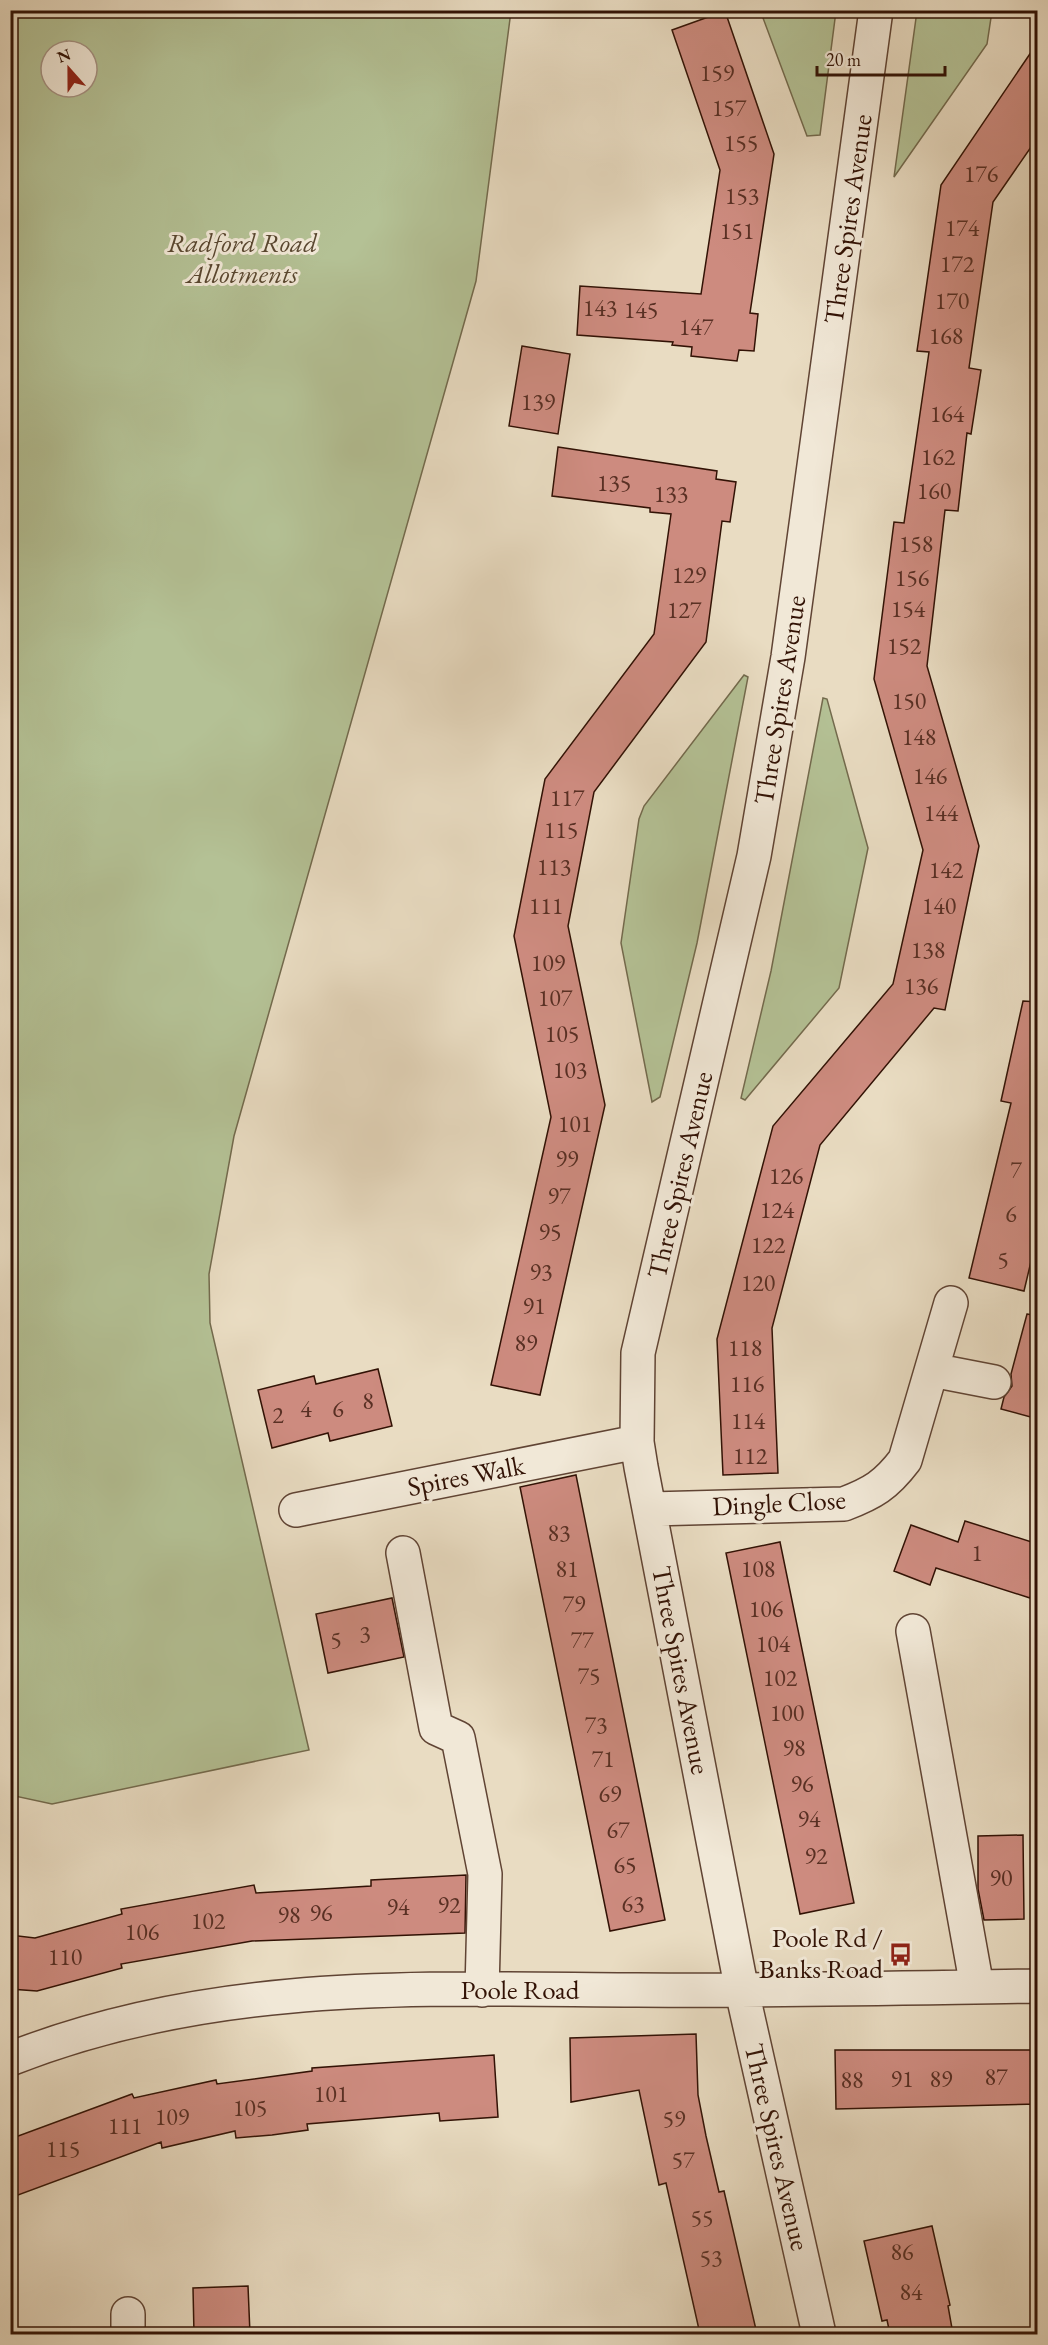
<svg xmlns="http://www.w3.org/2000/svg" width="1048" height="2345" font-family="'EB Garamond',serif">
  <style>
    .green { fill: #b4c195; stroke: #736a4d; stroke-width: 1.5; fill-rule: evenodd }
    .building { fill: #cd8b7f; stroke: #321205; stroke-width: 1.5 }
    .lines { fill: none; stroke-linecap: round; stroke-linejoin: round }
    .minor-casing { stroke: #604434; stroke-width: 36 }
    .minor { stroke: #f1e8d7; stroke-width: 33 }
    .labels { text-anchor: middle; stroke-width: 6; stroke-linejoin: round; paint-order: stroke }
    .number-label { font-size: 24px; fill: #593024 }
    .street-label { font-size: 27px; fill: #321205; stroke: #f1e8d7 }
    .park-label { font-size: 27px; font-style: italic; fill: #594730; stroke: #f1e8d7 }
    .poi-label { font-size: 27px; fill: #321205; stroke: #f1e8d7; text-anchor: end }
  </style>
  <rect width="100%" height="100%" fill="#e9dcc2"/>
  <filter id="stains"><feTurbulence type="fractalNoise" baseFrequency=".00333" numOctaves="4"/><feColorMatrix values="0 0 0 0 .2 0 0 0 0 .09 0 0 0 0 .02 0 0 0 .5 -.17"/></filter>
  <radialGradient id="worn" r=".72"><stop offset=".6" stop-color="#630" stop-opacity="0"/><stop offset="1" stop-color="#630" stop-opacity=".3"/></radialGradient>
  <!-- green -->
  <path class="green" d="M 11,10 L 511,11 L 476,281 L 234,1136 L 209,1274 L 210,1323 L 309,1750 L 52,1804 L 10,1795 ZM 51,51 L 87,51 L 87,87 L 51,87 Z
    M 764,11 L 836,11 L 820,135 L 807,136 L 763,18 Z
    M 917,11 L 992,11 L 987,44 L 894,177 Z
    M 744,675 L 748,677 L 697,943 L 660,1097 L 652,1102 L 621,943 L 639,819 L 644,806 Z
    M 823,698 L 827,699 L 868,848 L 839,988 L 745,1100 L 741,1098 L 771,971 Z"/>
  <!-- building -->
  <path class="building" d="M 725,11 L 774,154 L 750,313 L 758,314 L 754,351 L 739,350 L 737,361 L 691,356 L 692,347 L 672,345 L 673,342 L 577,335 L 580,286 L 701,294 L 720,170 L 672,30 Z
    M 1038,42 L 1038,137 L 993,202 L 969,368 L 981,370 L 971,434 L 967,433 L 958,511 L 945,510 L 927,666 L 979,846 L 945,1010 L 934,1008 L 820,1145 L 772,1328 L 778,1473 L 723,1475 L 717,1339 L 773,1126 L 893,984 L 923,850 L 874,679 L 894,522 L 904,523 L 929,352 L 917,351 L 941,185 Z
    M 522,346 L 570,354 L 558,434 L 509,426 Z
    M 558,447 L 717,471 L 716,479 L 736,482 L 730,522 L 722,521 L 706,642 L 594,792 L 568,926 L 605,1105 L 540,1395 L 491,1385 L 551,1117 L 514,936 L 545,779 L 654,634 L 671,514 L 650,512 L 650,508 L 552,496 Z
    M 1023,1001 L 1038,1002 L 1038,1232 L 1024,1291 L 969,1278 L 1011,1103 L 1001,1101 Z
    M 1027,1314 L 1038,1316 L 1038,1419 L 1001,1409 L 1004,1397 L 1012,1386 L 1011,1374 Z
    M 378,1369 L 392,1426 L 330,1441 L 328,1433 L 272,1448 L 258,1390 L 314,1376 L 316,1384 Z
    M 576,1475 L 665,1920 L 610,1931 L 520,1487 Z
    M 965,1521 L 1038,1544 L 1038,1574 L 1030,1598 L 936,1568 L 930,1585 L 894,1571 L 911,1525 L 958,1542 Z
    M 780,1542 L 854,1903 L 800,1914 L 726,1553 Z
    M 392,1598 L 404,1657 L 328,1673 L 316,1614 Z
    M 1023,1835 L 1024,1919 L 984,1920 L 978,1889 L 978,1836 Z
    M 466,1875 L 465,1933 L 252,1941 L 121,1964 L 122,1968 L 37,1991 L 10,1989 L 10,1935 L 35,1938 L 122,1914 L 121,1909 L 254,1885 L 256,1893 L 371,1886 L 371,1880 Z
    M 696,2034 L 698,2095 L 706,2136 L 719,2192 L 724,2191 L 757,2334 L 700,2334 L 666,2183 L 659,2185 L 639,2090 L 571,2102 L 570,2038 Z
    M 835,2050 L 1038,2050 L 1038,2104 L 836,2109 Z
    M 494,2055 L 498,2117 L 440,2121 L 439,2113 L 307,2124 L 308,2130 L 272,2135 L 236,2138 L 235,2131 L 162,2148 L 161,2142 L 10,2198 L 10,2139 L 132,2094 L 134,2098 L 216,2080 L 217,2084 L 312,2071 L 312,2068 Z
    M 932,2226 L 950,2305 L 948,2306 L 953,2334 L 890,2334 L 887,2320 L 882,2321 L 864,2241 Z
    M 248,2286 L 250,2334 L 194,2334 L 193,2288 Z"/>
  <g class="lines">
    <defs>
      <path id="minor" d="M 932,1370 L 994,1382
        M 651,1509 L 844,1504 C 873,1493 886,1485 905,1460 L 951,1303
        M 296,1510 L 637,1442
        M 403,1553 L 436,1728 L 458,1738 L 485,1874 L 482,1990
        M 913,1631 L 977,1987
        M 10,2059 C 215,1978 422,1989 637,1990 C 770,1991 904,1988 1038,1986
        M 128,2334 L 128,2314
        M 819,2334 L 742,1991 L 641,1467 L 637,1442 L 638,1353 L 754,856 L 788,657 L 876,10"/>
    </defs>
    <!-- minor casing -->
    <use href="#minor" class="minor-casing"/>
    <!-- minor -->
    <use href="#minor" class="minor"/>
  </g>
  <!-- icons -->
  <defs>
    <symbol id="bus-bare" viewBox="-9 -9 18 18"><path d="M-5-6H5V4H4V6H2V4H-2V6H-4V4H-5ZM-3.5-4V0h7V-4ZM-3.5 1.2v1.5H-2V1.2ZM2 1.2v1.5H3.5V1.2Z" fill="#8f2418" stroke="#f1e8d7" stroke-width="2.5" paint-order="stroke"/></symbol>
  </defs>
  <g fill-rule="evenodd">
    <use href="#bus-bare" x="884" y="1938" width="33" height="33"/>
  </g>
  <g class="labels">
    <!-- number labels -->
    <g class="number-label">
      <text x="717" y="81">159</text>
      <text x="729" y="116">157</text>
      <text x="741" y="151">155</text>
      <text x="981" y="182">176</text>
      <text x="742" y="204">153</text>
      <text x="962" y="236">174</text>
      <text x="737" y="239">151</text>
      <text x="957" y="272">172</text>
      <text x="952" y="309">170</text>
      <text x="600" y="316">143</text>
      <text x="641" y="318">145</text>
      <text x="696" y="335">147</text>
      <text x="946" y="344">168</text>
      <text x="538" y="410">139</text>
      <text x="947" y="422">164</text>
      <text x="938" y="465">162</text>
      <text x="614" y="491">135</text>
      <text x="934" y="499">160</text>
      <text x="671" y="502">133</text>
      <text x="916" y="552">158</text>
      <text x="689" y="583">129</text>
      <text x="912" y="586">156</text>
      <text x="908" y="617">154</text>
      <text x="684" y="618">127</text>
      <text x="904" y="654">152</text>
      <text x="909" y="709">150</text>
      <text x="919" y="745">148</text>
      <text x="930" y="784">146</text>
      <text x="567" y="806">117</text>
      <text x="941" y="821">144</text>
      <text x="561" y="838">115</text>
      <text x="554" y="875">113</text>
      <text x="946" y="878">142</text>
      <text x="546" y="914">111</text>
      <text x="939" y="914">140</text>
      <text x="928" y="958">138</text>
      <text x="548" y="971">109</text>
      <text x="921" y="994">136</text>
      <text x="555" y="1006">107</text>
      <text x="562" y="1042">105</text>
      <text x="570" y="1078">103</text>
      <text x="575" y="1132">101</text>
      <text x="567" y="1167">99</text>
      <text x="1016" y="1178">7</text>
      <text x="786" y="1184">126</text>
      <text x="559" y="1204">97</text>
      <text x="777" y="1218">124</text>
      <text x="1011" y="1222">6</text>
      <text x="550" y="1240">95</text>
      <text x="768" y="1253">122</text>
      <text x="1003" y="1268">5</text>
      <text x="541" y="1280">93</text>
      <text x="758" y="1291">120</text>
      <text x="534" y="1314">91</text>
      <text x="526" y="1351">89</text>
      <text x="745" y="1356">118</text>
      <text x="747" y="1392">116</text>
      <text x="368" y="1409">8</text>
      <text x="306" y="1417">4</text>
      <text x="338" y="1417">6</text>
      <text x="278" y="1423">2</text>
      <text x="748" y="1429">114</text>
      <text x="750" y="1464">112</text>
      <text x="559" y="1541">83</text>
      <text x="977" y="1561">1</text>
      <text x="567" y="1577">81</text>
      <text x="758" y="1577">108</text>
      <text x="574" y="1612">79</text>
      <text x="766" y="1617">106</text>
      <text x="365" y="1642">3</text>
      <text x="336" y="1648">5</text>
      <text x="582" y="1648">77</text>
      <text x="773" y="1652">104</text>
      <text x="589" y="1684">75</text>
      <text x="780" y="1686">102</text>
      <text x="787" y="1721">100</text>
      <text x="596" y="1733">73</text>
      <text x="794" y="1756">98</text>
      <text x="603" y="1767">71</text>
      <text x="802" y="1792">96</text>
      <text x="610" y="1802">69</text>
      <text x="809" y="1827">94</text>
      <text x="618" y="1838">67</text>
      <text x="816" y="1864">92</text>
      <text x="625" y="1873">65</text>
      <text x="1001" y="1886">90</text>
      <text x="633" y="1912">63</text>
      <text x="449" y="1913">92</text>
      <text x="398" y="1915">94</text>
      <text x="321" y="1921">96</text>
      <text x="289" y="1923">98</text>
      <text x="208" y="1929">102</text>
      <text x="142" y="1940">106</text>
      <text x="65" y="1965">110</text>
      <text x="996" y="2085">87</text>
      <text x="902" y="2087">91</text>
      <text x="941" y="2087">89</text>
      <text x="852" y="2088">88</text>
      <text x="331" y="2102">101</text>
      <text x="250" y="2116">105</text>
      <text x="172" y="2125">109</text>
      <text x="674" y="2127">59</text>
      <text x="125" y="2134">111</text>
      <text x="63" y="2157">115</text>
      <text x="683" y="2168">57</text>
      <text x="702" y="2226">55</text>
      <text x="902" y="2260">86</text>
      <text x="711" y="2266">53</text>
      <text x="911" y="2300">84</text>
    </g>
    <!-- street labels -->
    <g class="street-label">
      <text transform="translate(848 219) rotate(-82)" y="9">Three Spires Avenue</text>
      <text transform="translate(780 700) rotate(-81)" y="9">Three Spires Avenue</text>
      <text transform="translate(680 1175) rotate(-77)" y="9">Three Spires Avenue</text>
      <text transform="translate(466 1476) rotate(-11)" y="9">Spires Walk</text>
      <text transform="translate(779 1503) rotate(-3)" y="9">Dingle Close</text>
      <text transform="translate(681 1670) rotate(79)" y="9">Three Spires Avenue</text>
      <text x="520" y="1999">Poole Road</text>
      <text transform="translate(777 2147) rotate(77)" y="9">Three Spires Avenue</text>
    </g>
    <!-- park labels -->
    <g class="park-label">
      <text x="242" y="252">Radford Road<tspan x="242" dy="31">Allotments</tspan></text>
    </g>
    <!-- poi labels -->
    <g class="poi-label">
      <text x="883" y="1947">Poole Rd /<tspan x="883" dy="31">Banks Road</tspan></text>
    </g>
  </g>
  <!-- margin -->
  <rect width="1048" height="2345" fill="none" stroke="#e9dcc2" stroke-width="36"/>
  <rect x="12" y="12" width="1024" height="2321" fill="none" stroke="#321205" stroke-width="3"/>
  <rect x="18" y="18" width="1012" height="2309" fill="none" stroke="#321205" stroke-width="1.5"/>
  <!-- north arrow -->
  <g transform="translate(69 69) rotate(339)"><circle r="28" fill="#f1e8d7" stroke="#a59283" stroke-width="1.5"/>
  <path d="M0-4.5L10 22L0 15L-10 22Z" fill="#8f2418"/>
  <text y="-9" font-size="16" font-weight="bold" text-anchor="middle" fill="#321205">N</text>
  </g>
  <!-- scale -->
  <path d="M817 66v9h128v-9" fill="none" stroke="#321205" stroke-width="3"/>
  <text x="826" y="66" font-size="18" fill="#321205" stroke="#f1e8d7" stroke-width="4.5" paint-order="stroke">20 m</text>
  <rect width="100%" height="100%" filter="url(#stains)"/>
  <rect width="100%" height="100%" fill="url(#worn)"/>
</svg>
